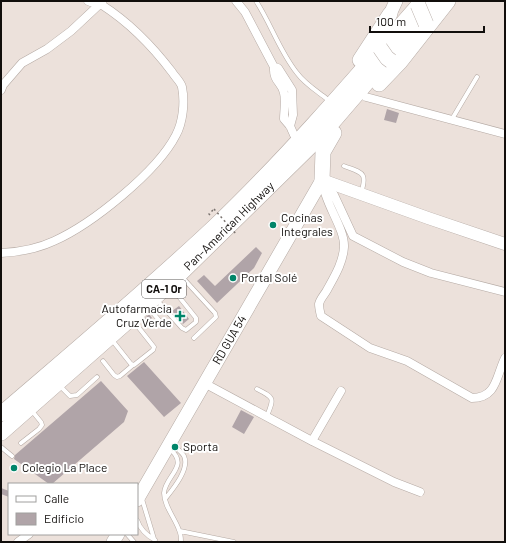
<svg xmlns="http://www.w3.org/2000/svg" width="506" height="543" font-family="Barlow,sans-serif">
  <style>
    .building { fill: #b0a4a8 }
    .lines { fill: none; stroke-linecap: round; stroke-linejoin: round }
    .lane-casing { stroke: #b5aaa4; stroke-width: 5 }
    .street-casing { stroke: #b5aaa4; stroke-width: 9 }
    .secondary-casing { stroke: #b5aaa4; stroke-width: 13 }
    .primary-casing { stroke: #b5aaa4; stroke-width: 14 }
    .highway-casing { stroke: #b5aaa4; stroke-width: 16 }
    .path { stroke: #7a736f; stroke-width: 1.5; stroke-dasharray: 2 3; stroke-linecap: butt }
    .lane { stroke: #fff; stroke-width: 4 }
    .street { stroke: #fff; stroke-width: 8 }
    .secondary { stroke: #fff; stroke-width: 12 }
    .primary { stroke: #fff; stroke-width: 13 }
    .highway { stroke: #fff; stroke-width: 15 }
    .highway-bridge-casing { stroke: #b5aaa4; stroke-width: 16; stroke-linecap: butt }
    .path-bridge { stroke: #7a736f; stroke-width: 1.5; stroke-dasharray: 2 3; stroke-linecap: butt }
    .highway-bridge { stroke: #fff; stroke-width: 15 }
    .poi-dot { fill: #008569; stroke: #fff; stroke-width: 1.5 }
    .labels { text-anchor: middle; stroke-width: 4; stroke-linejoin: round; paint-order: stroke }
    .shield { fill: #fff; stroke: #585655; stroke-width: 1 }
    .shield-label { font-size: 11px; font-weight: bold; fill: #110e0c }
    .poi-label { font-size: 12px; fill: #110e0c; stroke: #fff; text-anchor: start }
    .street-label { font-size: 12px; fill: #110e0c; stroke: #fff }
  </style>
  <rect width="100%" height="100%" fill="#ece1db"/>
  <!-- building -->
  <path class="building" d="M 387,109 L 399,113 L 396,123 L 384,120 Z
    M 256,247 L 262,253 L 254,268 L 217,303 L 197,281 L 204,275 L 215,286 Z
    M 179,306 L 189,319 L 183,324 L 172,311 Z
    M 149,314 L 152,318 L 146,322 L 144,319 Z
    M 144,362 L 181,403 L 164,417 L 127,376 Z
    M 101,381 L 128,411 L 124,422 L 52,484 L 49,484 L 14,459 L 15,455 Z
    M 241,410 L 254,417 L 244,434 L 232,427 Z
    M 1,488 L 9,491 L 9,497 L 1,494 Z"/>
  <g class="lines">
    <defs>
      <path id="lane" d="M 256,1 C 271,24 280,52 297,73 C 305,84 317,91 327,99
        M 452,119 L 477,77
        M 344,166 C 362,173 368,172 361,193
        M 182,277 L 215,313 L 216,317 L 194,338
        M 156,299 L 182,328 L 186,330 L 196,322 L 196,318 L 172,288
        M 148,307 L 163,325
        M 112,340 L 131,364 L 134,365 L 153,350 L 154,347 L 139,328
        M 103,361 L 114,375 L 117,377 L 120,376 L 133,365
        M 60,386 L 70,396 L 77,395 L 97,377
        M 257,389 C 275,398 274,398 267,416
        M 21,443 L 39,429 L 42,425 L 41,422 L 32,411
        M 1,447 L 12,456
        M 170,449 C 190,466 165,476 164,493 C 164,506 175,518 179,530 C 181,534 181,538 181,542
        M 142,499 L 155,542
        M 165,499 C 173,489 190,469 184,456 C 181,451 176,448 172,444
        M 137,520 C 140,529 146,535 155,540
        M 180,531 L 234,542
        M 127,534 L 134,542"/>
      <path id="street" d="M 236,1 L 245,12 L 274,67 C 273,82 282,82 284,93 C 286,101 284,111 284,119 L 290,126 L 294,135
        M 274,67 L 278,68 L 292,90 L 293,115 L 290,126
        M 1,90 L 3,85 L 22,63 L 47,49 L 71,31 L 102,2
        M 366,97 L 505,134
        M 322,180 C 324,203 345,228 344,247 C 343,263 334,277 327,290 C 325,294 320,299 319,304 C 319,308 320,312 321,316 L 370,348 L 407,361 L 472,398 C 497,398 496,376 505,358
        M 323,181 L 334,195 L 353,236 L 403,262 L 431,273 L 505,292
        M 1,253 C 20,252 37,249 54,241 C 92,224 157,172 176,135 C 183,122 185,102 182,87 C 181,82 175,77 172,72 C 153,47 130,23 102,5 C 98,3 93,4 88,1
        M 204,383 L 312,441 L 394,482 L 420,492
        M 312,441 L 341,391
        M 18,542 L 29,534"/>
      <path id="secondary" d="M 322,180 L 428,218 L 505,244"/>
      <g id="primary">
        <path d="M 390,14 L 396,1"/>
        <path id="s1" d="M 137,500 L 322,180"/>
        <path d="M 113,542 L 118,534"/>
      </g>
      <g id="highway">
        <path d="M 360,60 L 390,14"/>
        <path d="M 379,84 L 400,62 L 448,1"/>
        <path d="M 322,180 L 323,152 L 334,133"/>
        <path d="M 1,414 C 73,352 146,291 215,226 C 289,155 355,78 422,1"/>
        <path id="s2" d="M 1,433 L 169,285 L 320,137 L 437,1"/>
      </g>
    </defs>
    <!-- lane casing -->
    <use href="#lane" class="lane-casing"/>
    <!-- street casing -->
    <use href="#street" class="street-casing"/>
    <!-- secondary casing -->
    <use href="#secondary" class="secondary-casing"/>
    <!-- primary casing -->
    <use href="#primary" class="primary-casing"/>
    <!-- highway casing -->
    <use href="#highway" class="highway-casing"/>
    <!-- path -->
    <path class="path" d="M 210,215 L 209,214 L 214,209"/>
    <!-- lane -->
    <use href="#lane" class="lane"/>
    <!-- street -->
    <use href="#street" class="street"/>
    <!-- secondary -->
    <use href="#secondary" class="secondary"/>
    <!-- primary -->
    <use href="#primary" class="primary"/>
    <!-- highway -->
    <use href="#highway" class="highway"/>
    <defs>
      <path id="highway-bridge" d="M 418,5 L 426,24
        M 380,48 L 387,58 L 391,61"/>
    </defs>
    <!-- highway-bridge casing -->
    <use href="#highway-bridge" class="highway-bridge-casing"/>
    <!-- path-bridge -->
    <path class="path-bridge" d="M 214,209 L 237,235"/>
    <!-- highway-bridge -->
    <use href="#highway-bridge" class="highway-bridge"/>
  </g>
  <!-- markers -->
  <g class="poi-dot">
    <circle cx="273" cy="225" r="4"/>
    <circle cx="233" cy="278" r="4"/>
    <path d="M178 310h4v4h4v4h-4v4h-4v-4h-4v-4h4z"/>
    <circle cx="175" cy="447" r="4"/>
    <circle cx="14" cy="468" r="4"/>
  </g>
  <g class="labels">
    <!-- shield labels -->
    <rect class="shield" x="142" y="280" width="44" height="18" rx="3"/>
    <g class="shield-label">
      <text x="164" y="293">CA-1 Or</text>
    </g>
    <!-- poi labels -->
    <g class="poi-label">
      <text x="281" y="222">Cocinas<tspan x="281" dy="14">Integrales</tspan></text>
      <text x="241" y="282">Portal Solé</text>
      <text x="172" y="313" text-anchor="end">Autofarmacia<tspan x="172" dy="14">Cruz Verde</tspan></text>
      <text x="183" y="451">Sporta</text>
      <text x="22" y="472">Colegio La Place</text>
    </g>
    <!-- street labels -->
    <g class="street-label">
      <text dy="4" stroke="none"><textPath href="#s2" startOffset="308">Pan-American Highway</textPath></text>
      <text dy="4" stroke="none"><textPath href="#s1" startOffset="185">RD GUA 54</textPath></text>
    </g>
  </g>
  <!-- border -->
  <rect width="506" height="543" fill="none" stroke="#110e0c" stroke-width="4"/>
  <!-- legend -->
  <rect x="8" y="483" width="130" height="52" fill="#ffffff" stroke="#a09f9e"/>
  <rect x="16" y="496" width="20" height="6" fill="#ffffff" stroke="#a09f9e"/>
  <text x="44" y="503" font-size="12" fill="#110e0c">Calle</text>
  <rect x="16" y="513" width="20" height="12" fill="#b0a4a8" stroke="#a09f9e"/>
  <text x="44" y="523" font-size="12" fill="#110e0c">Edificio</text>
  <!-- scale -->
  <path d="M370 26v6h114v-6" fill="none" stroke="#110e0c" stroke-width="2"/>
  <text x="376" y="26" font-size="12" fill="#110e0c" stroke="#ffffff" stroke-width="3" paint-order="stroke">100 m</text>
</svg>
